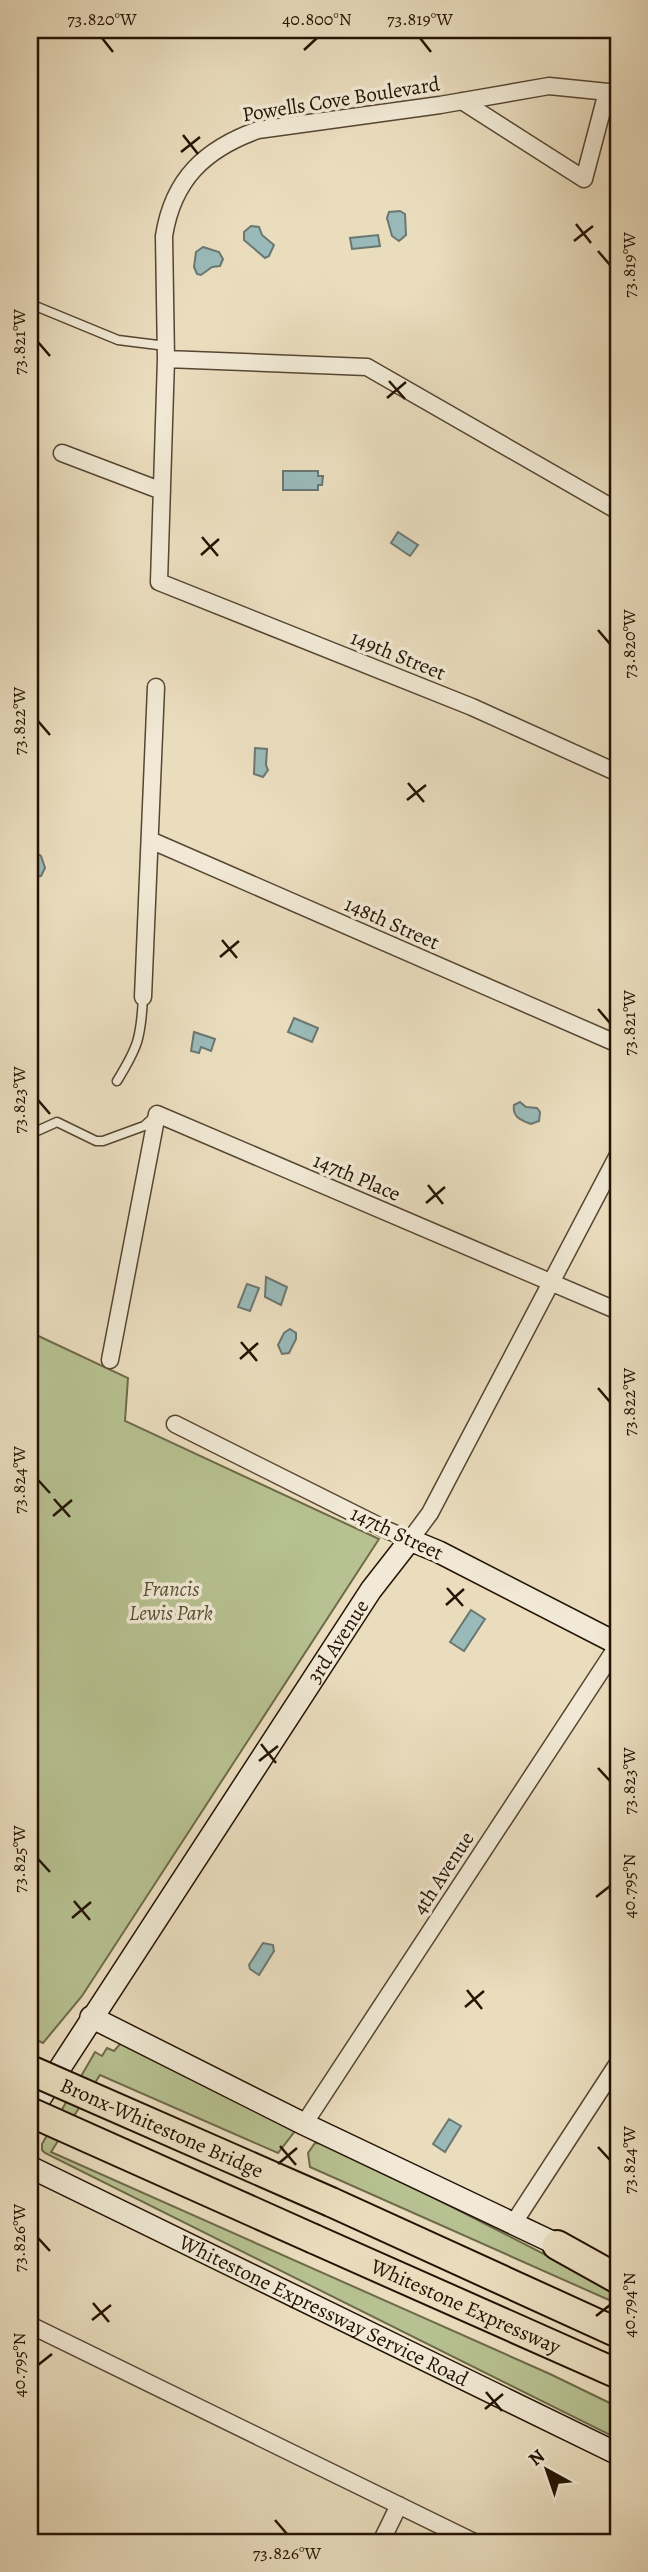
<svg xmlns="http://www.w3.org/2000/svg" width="648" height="2572" font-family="Alegreya,serif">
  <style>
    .green { fill: #b7c191; stroke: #6e6a4a; stroke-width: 2 }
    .water { fill: #9abab9; stroke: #6b7771; stroke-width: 2 }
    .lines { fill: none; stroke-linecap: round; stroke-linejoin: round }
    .lane-casing { stroke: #564632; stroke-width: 11 }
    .street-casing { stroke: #564632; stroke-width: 19 }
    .secondary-casing { stroke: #241304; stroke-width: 24 }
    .highway-casing { stroke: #241304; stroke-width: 32 }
    .lane { stroke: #f1e9d5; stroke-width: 8 }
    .street { stroke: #f1e9d5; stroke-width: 16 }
    .secondary { stroke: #f1e9d5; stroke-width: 21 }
    .highway { stroke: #eaddbe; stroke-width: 28 }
    .highway-bridge-casing { stroke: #241304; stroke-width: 32; stroke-linecap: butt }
    .highway-bridge { stroke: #eaddbe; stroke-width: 28 }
    .ticks { fill: none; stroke: #241304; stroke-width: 2.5 }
    .labels { text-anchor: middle; stroke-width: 7; stroke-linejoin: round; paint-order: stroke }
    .street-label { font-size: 21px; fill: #241304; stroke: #f1e9d5 }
    .park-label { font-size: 21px; font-style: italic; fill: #575035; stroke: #f1e9d5 }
    .neatline { fill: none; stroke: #241304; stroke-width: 2.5 }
    .ticks-label { font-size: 18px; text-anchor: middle; fill: #241304 }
  </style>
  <rect width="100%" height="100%" fill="#eaddbe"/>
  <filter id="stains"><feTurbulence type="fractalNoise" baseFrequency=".00286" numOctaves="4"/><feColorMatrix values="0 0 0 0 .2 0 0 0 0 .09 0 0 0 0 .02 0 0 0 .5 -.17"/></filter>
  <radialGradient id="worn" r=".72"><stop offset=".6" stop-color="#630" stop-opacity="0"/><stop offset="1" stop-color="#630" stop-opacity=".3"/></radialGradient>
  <!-- green -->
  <path class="green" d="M 30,1332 L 128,1378 L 125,1421 L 379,1539 L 82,1996 L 43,2043 L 30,2037 Z
    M 121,2043 L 295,2131 L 278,2153 L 100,2075 L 51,2152 L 550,2374 L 618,2407 L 618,2439 L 45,2153 L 42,2150 L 42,2144 L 95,2052 L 102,2056 L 107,2048 L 114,2051 Z
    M 315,2143 L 329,2144 L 618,2292 L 618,2304 L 310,2167 L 308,2153 Z"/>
  <!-- water -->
  <path class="water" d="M 400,211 L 405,214 L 406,235 L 399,241 L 392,236 L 387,218 L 389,212 Z
    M 251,226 L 259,227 L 262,235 L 274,245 L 269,256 L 265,258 L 244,240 L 244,232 Z
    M 378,235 L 380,246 L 352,249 L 350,238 Z
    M 203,247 L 219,252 L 223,259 L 220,266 L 212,267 L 201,275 L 197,274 L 194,267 L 196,252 Z
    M 283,471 L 318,471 L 318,476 L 323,476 L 322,485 L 318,485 L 318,490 L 283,490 Z
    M 398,532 L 418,545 L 410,556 L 391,543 Z
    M 255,748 L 267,749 L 266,765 L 268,770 L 263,777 L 254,774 Z
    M 33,851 L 41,856 L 45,868 L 41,876 L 36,877 L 30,875 L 30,852 Z
    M 294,1018 L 318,1028 L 312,1042 L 288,1032 Z
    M 194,1032 L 215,1039 L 211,1051 L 201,1047 L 199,1053 L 191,1051 Z
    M 520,1102 L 526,1107 L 537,1108 L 540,1112 L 539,1121 L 531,1124 C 521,1120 512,1117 514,1105 Z
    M 266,1277 L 287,1287 L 281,1305 L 265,1297 Z
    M 247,1284 L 259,1288 L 250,1311 L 238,1307 Z
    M 290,1329 L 296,1333 L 296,1339 L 289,1353 L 282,1354 L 278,1345 L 284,1333 Z
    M 471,1610 L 485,1619 L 464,1651 L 450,1642 Z
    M 263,1943 L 273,1945 L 274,1951 L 259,1975 L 250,1969 L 249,1965 Z
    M 449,2119 L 461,2126 L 445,2152 L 433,2144 Z"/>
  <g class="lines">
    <defs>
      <path id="lane" d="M 33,305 L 118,340 L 166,346
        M 117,1081 C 138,1047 141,1038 143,997
        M 37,1131 L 57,1122 L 96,1141 L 103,1141 L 144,1126 L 155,1116"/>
      <path id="street" d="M 618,93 L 549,86 L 440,105 L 258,130 C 205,149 173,179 164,236 L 166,359 L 159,582 L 472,707 L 618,773
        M 462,101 L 584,179 L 607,92
        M 166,359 L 367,367 L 618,511
        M 62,453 L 162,491
        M 150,840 L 618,1044
        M 143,997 L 156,687
        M 110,1360 L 157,1114 L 618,1311
        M 175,1424 L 387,1530 L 410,1540 L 430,1513 L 618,1155
        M 304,2124 L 618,1645
        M 513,2224 L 618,2063
        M 30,2325 L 474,2542
        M 381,2542 L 399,2505"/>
      <g id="secondary">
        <path d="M 91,2017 L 304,2124 L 571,2251"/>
        <path id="s1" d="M 30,2114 L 371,1590 L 410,1540 L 439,1552 L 618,1644"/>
        <path id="s2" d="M 30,2167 L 618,2454"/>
      </g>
      <g id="highway">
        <path d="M 331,2202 L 618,2333"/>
        <path id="s3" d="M 314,2239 L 618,2374"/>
        <path d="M 557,2245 L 618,2279"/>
      </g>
    </defs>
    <!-- lane casing -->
    <use href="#lane" class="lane-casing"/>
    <!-- street casing -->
    <use href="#street" class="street-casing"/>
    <!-- secondary casing -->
    <use href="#secondary" class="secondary-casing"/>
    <!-- highway casing -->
    <use href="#highway" class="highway-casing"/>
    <!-- lane -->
    <use href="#lane" class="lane"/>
    <!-- street -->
    <use href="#street" class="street"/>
    <!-- secondary -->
    <use href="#secondary" class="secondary"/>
    <!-- highway -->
    <use href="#highway" class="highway"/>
    <defs>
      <g id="highway-bridge">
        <path id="s4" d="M 30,2070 L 331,2202"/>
        <path d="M 30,2112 L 314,2239"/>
      </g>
    </defs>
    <!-- highway-bridge casing -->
    <use href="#highway-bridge" class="highway-bridge-casing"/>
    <!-- highway-bridge -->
    <use href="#highway-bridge" class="highway-bridge"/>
  </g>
  <!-- ticks -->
  <path class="ticks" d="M 102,38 L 113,52M 420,38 L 431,52M 304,50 L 317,38M 183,135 L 198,154M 181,152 L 200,137M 576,224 L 591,243M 574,241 L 593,226M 598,251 L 610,265M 38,342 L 50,356M 389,381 L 405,399M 387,398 L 406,382M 202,537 L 218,556M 201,555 L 219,539M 598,630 L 610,644M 38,721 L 50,735M 408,783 L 424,802M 407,800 L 426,785M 222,940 L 237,958M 220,957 L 239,941M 598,1009 L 610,1023M 38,1100 L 50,1114M 428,1185 L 443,1204M 426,1203 L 445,1187M 241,1342 L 257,1361M 240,1359 L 258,1343M 598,1388 L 610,1402M 38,1480 L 50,1493M 54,1499 L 70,1517M 53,1516 L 72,1500M 447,1588 L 463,1606M 446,1605 L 464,1589M 261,1744 L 276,1763M 259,1761 L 278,1746M 598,1768 L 610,1781M 38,1859 L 50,1872M 596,1897 L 610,1886M 74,1901 L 90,1920M 72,1918 L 91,1902M 467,1990 L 482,2009M 465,2007 L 484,1991M 280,2146 L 296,2165M 598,2147 L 610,2160M 278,2164 L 297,2148M 38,2238 L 50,2251M 93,2303 L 109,2322M 596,2316 L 610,2305M 92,2320 L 111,2305M 38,2365 L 52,2354M 486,2392 L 502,2411M 485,2409 L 503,2394M 275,2520 L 287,2534"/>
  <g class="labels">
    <!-- street labels -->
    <g class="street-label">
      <text transform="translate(341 99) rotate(-9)" y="7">Powells Cove Boulevard</text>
      <text transform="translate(398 655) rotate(22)" y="7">149th Street</text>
      <text transform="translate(392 923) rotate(24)" y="7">148th Street</text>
      <text transform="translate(357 1177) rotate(23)" y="7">147th Place</text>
      <text transform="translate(397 1533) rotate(25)" y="7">147th Street</text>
      <text dy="7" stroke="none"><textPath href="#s1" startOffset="564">3rd Avenue</textPath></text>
      <text transform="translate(443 1873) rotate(-57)" y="7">4th Avenue</text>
      <text dy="7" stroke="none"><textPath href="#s4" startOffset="144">Bronx-Whitestone Bridge</textPath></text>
      <text dy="7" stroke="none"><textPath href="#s3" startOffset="166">Whitestone Expressway</textPath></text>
      <text dy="7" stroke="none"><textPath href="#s2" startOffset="327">Whitestone Expressway Service Road</textPath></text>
    </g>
    <!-- park labels -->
    <g class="park-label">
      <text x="171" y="1596">Francis<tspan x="171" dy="24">Lewis Park</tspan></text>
    </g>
  </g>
  <!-- margin -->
  <rect width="648" height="2572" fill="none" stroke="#eaddbe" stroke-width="77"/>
  <!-- north arrow -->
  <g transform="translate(547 2470) rotate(320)" stroke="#f1e9d5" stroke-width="5" paint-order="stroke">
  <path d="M0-5L12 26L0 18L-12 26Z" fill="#241304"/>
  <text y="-10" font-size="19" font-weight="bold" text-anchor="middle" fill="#241304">N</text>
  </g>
  <rect x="38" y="38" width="572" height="2496" class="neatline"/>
  <g class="ticks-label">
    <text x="102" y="25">73.820°W</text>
    <text x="317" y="25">40.800°N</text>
    <text x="420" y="25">73.819°W</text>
    <text transform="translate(629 265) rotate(-90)" y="6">73.819°W</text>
    <text transform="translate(19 342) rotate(-90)" y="6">73.821°W</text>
    <text transform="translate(629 644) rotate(-90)" y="6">73.820°W</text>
    <text transform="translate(19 721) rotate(-90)" y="6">73.822°W</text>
    <text transform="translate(629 1023) rotate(-90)" y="6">73.821°W</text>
    <text transform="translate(19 1100) rotate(-90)" y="6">73.823°W</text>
    <text transform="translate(629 1402) rotate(-90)" y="6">73.822°W</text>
    <text transform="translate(19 1480) rotate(-90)" y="6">73.824°W</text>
    <text transform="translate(629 1781) rotate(-90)" y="6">73.823°W</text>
    <text transform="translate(19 1859) rotate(-90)" y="6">73.825°W</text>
    <text transform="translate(629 1886) rotate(-90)" y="6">40.795°N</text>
    <text transform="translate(629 2160) rotate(-90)" y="6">73.824°W</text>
    <text transform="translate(19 2238) rotate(-90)" y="6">73.826°W</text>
    <text transform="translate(629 2305) rotate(-90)" y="6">40.794°N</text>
    <text transform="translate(19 2365) rotate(-90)" y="6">40.795°N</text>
    <text x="287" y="2559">73.826°W</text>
  </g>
  <rect width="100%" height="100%" filter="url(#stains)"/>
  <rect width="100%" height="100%" fill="url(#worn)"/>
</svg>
